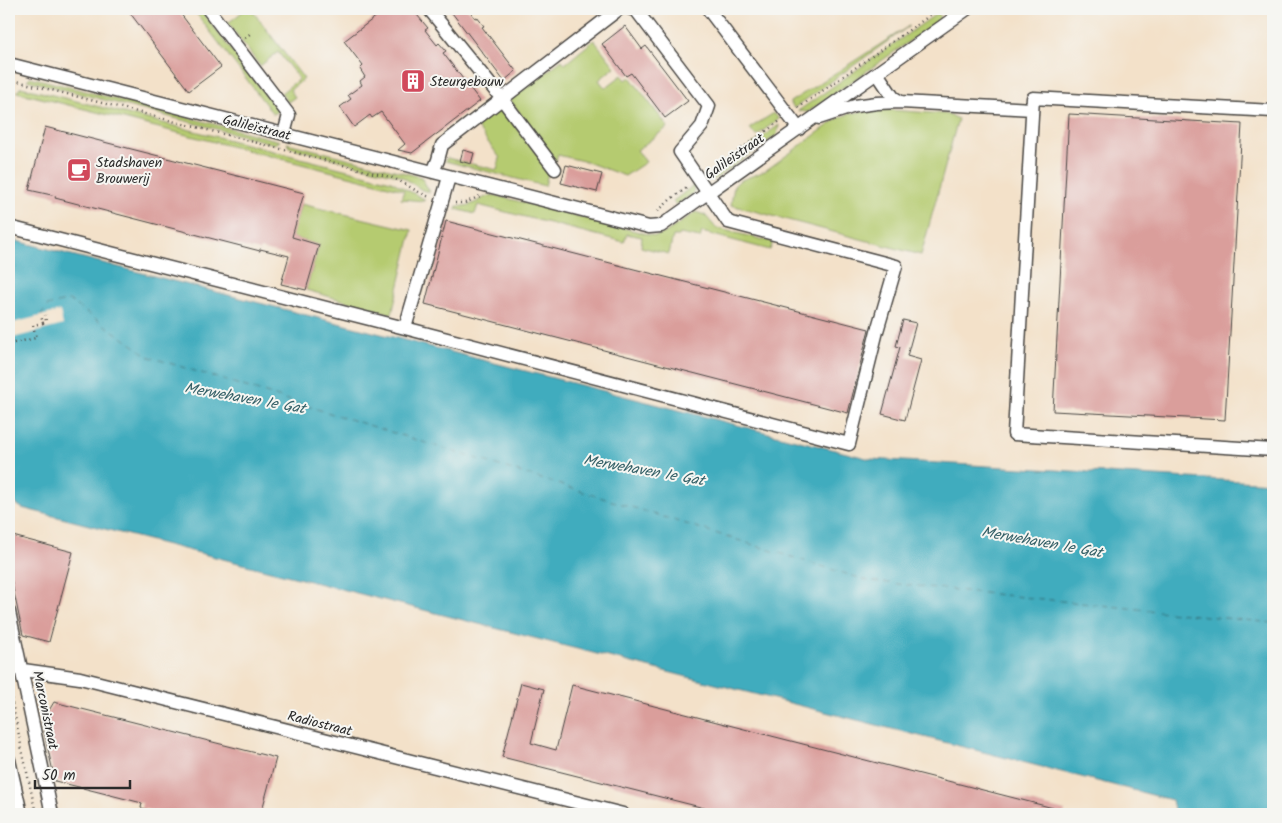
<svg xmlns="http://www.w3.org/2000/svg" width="1282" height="823" font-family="Kalam,sans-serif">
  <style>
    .green { fill: #b5cb6f; stroke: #707b4d }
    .water { fill: #40acbe; stroke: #366c74 }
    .pier { fill: #f3e1c9 }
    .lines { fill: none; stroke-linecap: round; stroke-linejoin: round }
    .ferry { stroke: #335f66; stroke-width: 1; stroke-dasharray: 6 5; stroke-linecap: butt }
    .building { fill: #da9e9b }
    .minor-casing { stroke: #494643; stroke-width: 15 }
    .path { stroke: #494643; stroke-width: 2.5; stroke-dasharray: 1 4; stroke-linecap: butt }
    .minor { stroke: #fff; stroke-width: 12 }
    .labels { text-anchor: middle; stroke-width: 4; stroke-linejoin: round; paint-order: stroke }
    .poi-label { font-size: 14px; fill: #2b2b2b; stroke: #f6f6f2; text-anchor: start }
    .street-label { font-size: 14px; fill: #2b2b2b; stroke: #f6f6f2 }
    .water-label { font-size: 15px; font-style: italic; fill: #335f66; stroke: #f6f6f2 }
  </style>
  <rect width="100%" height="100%" fill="#f6f6f2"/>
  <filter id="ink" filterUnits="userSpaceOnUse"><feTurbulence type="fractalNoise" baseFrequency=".02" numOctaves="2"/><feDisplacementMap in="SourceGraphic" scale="10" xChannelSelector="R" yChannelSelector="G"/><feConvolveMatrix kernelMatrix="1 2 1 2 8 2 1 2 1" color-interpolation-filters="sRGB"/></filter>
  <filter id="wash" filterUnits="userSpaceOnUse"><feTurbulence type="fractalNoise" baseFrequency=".0096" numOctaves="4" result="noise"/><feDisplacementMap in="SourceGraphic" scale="20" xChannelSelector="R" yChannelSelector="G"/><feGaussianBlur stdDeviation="1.12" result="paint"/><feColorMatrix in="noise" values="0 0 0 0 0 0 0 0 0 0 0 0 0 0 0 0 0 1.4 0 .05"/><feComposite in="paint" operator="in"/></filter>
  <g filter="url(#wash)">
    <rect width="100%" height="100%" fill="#f3e1c9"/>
    <!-- green -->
    <path class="green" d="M 193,9 L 200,9 L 278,111 L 273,114 Z
      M 246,9 L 251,9 L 304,79 L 290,90 L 295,97 L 288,102 L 281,93 L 299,79 L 278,52 L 260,66 L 228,23 Z
      M 939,12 L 940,20 L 808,112 L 798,111 Z
      M 909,26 L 794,108 L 790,103 L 790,102 Z
      M 594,40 L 615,67 L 599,80 L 605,88 L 622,75 L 626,80 L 630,77 L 668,127 L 637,150 L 646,162 L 625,176 L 587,162 L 558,155 L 556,161 L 510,100 L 562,60 L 565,64 Z
      M 30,77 L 280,141 L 275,144 L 27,80 Z
      M 21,87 L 391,181 L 424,199 L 424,201 L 401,199 L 404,190 L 17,92 Z
      M 500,107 L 549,169 L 545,186 L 445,161 L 447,158 L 497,170 L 500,158 L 476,126 Z
      M 875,109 L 946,114 L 958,119 L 921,255 L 731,205 L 734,186 L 739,181 L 765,171 L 837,119 L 848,114 Z
      M 774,113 L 779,119 L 756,136 L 750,128 Z
      M 779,125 L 777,135 L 712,181 L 704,179 Z
      M 287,143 L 421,177 L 430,192 L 422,190 L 401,176 L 289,147 Z
      M 694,185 L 693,194 L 676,205 L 673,201 Z
      M 494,195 L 655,236 L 665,233 L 696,212 L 705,215 L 716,228 L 773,242 L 770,250 L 702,232 L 700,238 L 680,234 L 679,236 L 673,236 L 669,254 L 641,247 L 642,237 L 627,234 L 624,242 L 478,205 L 475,214 L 456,209 L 457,206 C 475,208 480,196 494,195 Z
      M 301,204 L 412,230 L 392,314 L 306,290 L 319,245 L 294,238 L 292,235 Z"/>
    <!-- water -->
    <path class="water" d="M 9,239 L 870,459 L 1273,483 L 1273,814 L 1175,814 L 1172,800 L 22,508 L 9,499 Z"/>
    <!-- pier -->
    <path class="pier" d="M 60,311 L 63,325 L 9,339 L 9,324 Z"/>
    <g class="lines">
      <!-- ferry -->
      <path class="ferry" d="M 41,316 L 47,306 L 69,300 L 150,357 L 869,581 L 1273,623"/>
    </g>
    <g id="blocks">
      <!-- building -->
      <path class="building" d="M 127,9 L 177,9 L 221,67 L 189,91 Z
        M 386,9 L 412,9 L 428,28 L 425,30 L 437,45 L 439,43 L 446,51 L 443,53 L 480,101 L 412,153 L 398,150 L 405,144 L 381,112 L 372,118 L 370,115 L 354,127 L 340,107 L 351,99 L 348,95 L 362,85 L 360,81 L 365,77 L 360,69 L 363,66 L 344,41 Z
        M 449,9 L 468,9 L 475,18 L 477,17 L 484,26 L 482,27 L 516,71 L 504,81 Z
        M 625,26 L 642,49 L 646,46 L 688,101 L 665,118 L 631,73 L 626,76 L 602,44 Z
        M 1069,114 L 1242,124 L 1225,420 L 1053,411 Z
        M 45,127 L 304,193 L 292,237 L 319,245 L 306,290 L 281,284 L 289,256 L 260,249 L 260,251 L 55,198 L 56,196 L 29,190 Z
        M 463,150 L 474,153 L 471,164 L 460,161 Z
        M 566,165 L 602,174 L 597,192 L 561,183 Z
        M 446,221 L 869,329 L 848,413 L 425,304 Z
        M 903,320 L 916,323 L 907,356 L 921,360 L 905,420 L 882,414 L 900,347 L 896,346 Z
        M 9,535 L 73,552 L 49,642 L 23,635 L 9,569 Z
        M 521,683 L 544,689 L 531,743 L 556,750 L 572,685 L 1065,811 L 1064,814 L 728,814 L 502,757 Z
        M 54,702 L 276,758 L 261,814 L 184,814 L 170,811 L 169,814 L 165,814 L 141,808 L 142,803 L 55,781 L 42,722 Z"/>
    </g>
  </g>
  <g filter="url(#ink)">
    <use href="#blocks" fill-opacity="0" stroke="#494643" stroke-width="1"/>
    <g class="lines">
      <defs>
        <path id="minor" d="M 208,9 L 289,115 L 284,134
          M 429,9 L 502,99 L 555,169
          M 708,9 L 799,129
          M 9,64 L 649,227 L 661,226 L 967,9
          M 901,102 L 1032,109
          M 1273,111 L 1033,98 L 1014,434 L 1273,450
          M 819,118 L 855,106 L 877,103 L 901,102 L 893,97 L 877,73
          M 433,172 L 438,160 L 442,145 L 619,9
          M 449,177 L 405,328 L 849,444 L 877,331 L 896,266 L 728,222 L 680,152 L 702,126 L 709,106 L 636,10 L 631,9
          M 9,227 L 405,328
          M 9,612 L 52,814
          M 9,668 L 80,678 L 623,814
          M 9,760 L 21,814"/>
      </defs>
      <!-- minor casing -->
      <use href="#minor" class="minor-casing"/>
      <!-- path -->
      <path class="path" d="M 245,38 L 251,33
        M 9,79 L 390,177 C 404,182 416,192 430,197
        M 798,108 L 939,9
        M 709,172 L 780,121
        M 455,203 L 465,203 L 480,196
        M 658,211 L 671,199 L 688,187
        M 43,323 L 46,322 L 45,315
        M 9,344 L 36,338 L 33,325 L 43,323 L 41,316
        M 9,689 L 36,814"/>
      <!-- minor -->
      <use href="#minor" class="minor"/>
    </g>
  </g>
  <!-- icons -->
  <defs>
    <symbol id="building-square" viewBox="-11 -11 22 22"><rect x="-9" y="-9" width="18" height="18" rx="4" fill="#d1495b" stroke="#f6f6f2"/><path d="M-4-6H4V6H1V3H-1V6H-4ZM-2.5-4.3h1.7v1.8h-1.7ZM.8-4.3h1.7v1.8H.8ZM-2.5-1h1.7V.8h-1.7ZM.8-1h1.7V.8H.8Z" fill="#fff"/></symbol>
    <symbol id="cafe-square" viewBox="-11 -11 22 22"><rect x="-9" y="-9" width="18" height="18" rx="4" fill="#d1495b" stroke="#f6f6f2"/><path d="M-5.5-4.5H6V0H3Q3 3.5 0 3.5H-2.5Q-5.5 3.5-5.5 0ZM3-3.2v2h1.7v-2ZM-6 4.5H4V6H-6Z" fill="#fff"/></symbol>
  </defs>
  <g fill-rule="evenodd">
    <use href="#building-square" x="399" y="67" width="28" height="28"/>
    <use href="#cafe-square" x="65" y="156" width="28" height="28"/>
  </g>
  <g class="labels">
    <!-- poi labels -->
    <g class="poi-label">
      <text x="430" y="86">Steurgebouw</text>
      <text x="96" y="167">Stadshaven<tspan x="96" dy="16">Brouwerij</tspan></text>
    </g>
    <!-- street labels -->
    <g class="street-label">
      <text transform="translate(257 127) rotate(14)" y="5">Galileïstraat</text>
      <text transform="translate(734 156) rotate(-35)" y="5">Galileïstraat</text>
      <text transform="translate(46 710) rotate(78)" y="5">Marconistraat</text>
      <text transform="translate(320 723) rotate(14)" y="5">Radiostraat</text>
    </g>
    <!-- water labels -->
    <g class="water-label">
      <text transform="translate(245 398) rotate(10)" y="5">Merwehaven 1e Gat</text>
      <text transform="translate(644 470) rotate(10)" y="5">Merwehaven 1e Gat</text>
      <text transform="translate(1042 542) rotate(10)" y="5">Merwehaven 1e Gat</text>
    </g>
  </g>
  <!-- margin -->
  <rect width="1282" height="823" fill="none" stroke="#f6f6f2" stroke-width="30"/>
  <!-- scale -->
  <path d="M35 780v8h95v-8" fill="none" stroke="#2b2b2b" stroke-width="2.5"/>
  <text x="42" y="780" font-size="15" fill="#2b2b2b" stroke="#f6f6f2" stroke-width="4" paint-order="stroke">50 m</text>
</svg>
